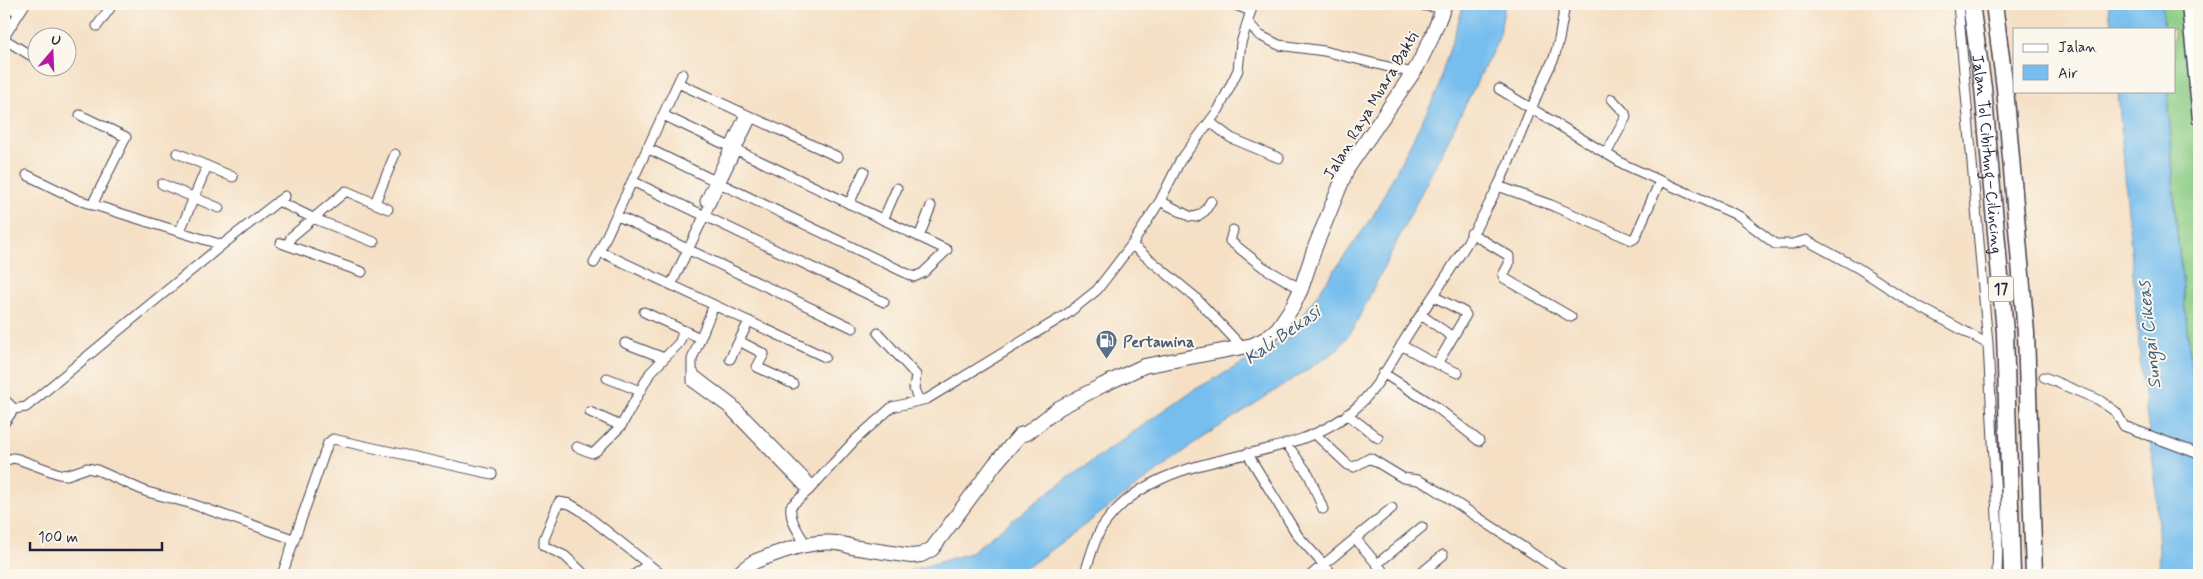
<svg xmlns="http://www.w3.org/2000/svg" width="2203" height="579" font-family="Mynerve,sans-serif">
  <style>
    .grass { fill: #8acc85; stroke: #567760 }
    .water { fill: #76beee; stroke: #4c7094 }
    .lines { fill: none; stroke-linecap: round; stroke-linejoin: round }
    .street-casing { stroke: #423e50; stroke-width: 11 }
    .secondary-casing { stroke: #423e50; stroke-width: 15 }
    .primary-casing { stroke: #423e50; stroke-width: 16 }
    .highway-casing { stroke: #423e50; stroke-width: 19 }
    .street { stroke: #fff; stroke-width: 9 }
    .secondary { stroke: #fff; stroke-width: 12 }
    .primary { stroke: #fff; stroke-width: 14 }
    .highway { stroke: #fff; stroke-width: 16 }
    .labels { text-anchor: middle; stroke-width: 4; stroke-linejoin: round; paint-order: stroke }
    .shield { fill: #fbf7ec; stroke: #636270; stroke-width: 1 }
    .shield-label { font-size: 15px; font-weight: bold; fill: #22223b }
    .street-label { font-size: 16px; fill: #22223b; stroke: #fbf7ec }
    .service-label { font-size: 16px; font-weight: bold; fill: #4e5e75; stroke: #fbf7ec; text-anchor: start }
    .water-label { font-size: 18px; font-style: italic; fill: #3f597a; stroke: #fbf7ec }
  </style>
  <rect width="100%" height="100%" fill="#fbf7ec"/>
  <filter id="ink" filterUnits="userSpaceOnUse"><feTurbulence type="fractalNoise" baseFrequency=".02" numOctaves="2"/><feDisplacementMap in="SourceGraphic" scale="10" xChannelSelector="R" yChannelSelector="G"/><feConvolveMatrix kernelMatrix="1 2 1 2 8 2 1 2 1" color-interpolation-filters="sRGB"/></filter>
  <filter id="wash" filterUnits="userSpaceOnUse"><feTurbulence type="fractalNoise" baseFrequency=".0096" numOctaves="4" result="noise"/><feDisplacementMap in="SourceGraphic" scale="20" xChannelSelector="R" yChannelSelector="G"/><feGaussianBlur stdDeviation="1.12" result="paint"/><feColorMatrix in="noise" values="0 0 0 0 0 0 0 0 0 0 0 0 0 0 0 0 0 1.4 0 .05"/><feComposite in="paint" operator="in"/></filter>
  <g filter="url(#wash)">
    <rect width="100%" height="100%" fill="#f5e0c5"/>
    <!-- grass -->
    <path class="grass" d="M 2160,4 L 2188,4 L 2199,171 L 2199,444 L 2176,219 L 2168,91 L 2174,91 L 2174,29 L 2162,29 Z"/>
    <!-- water -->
    <path class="water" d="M 1464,4 L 1505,4 L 1499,38 L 1352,331 L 1336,351 L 1205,436 L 1029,566 L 1010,575 L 895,575 L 970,553 L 1058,485 L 1192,391 L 1285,340 L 1373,216 L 1439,88 L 1442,73 Z
      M 2108,4 L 2162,4 L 2164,29 L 2112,29 Z
      M 2118,91 L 2168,91 L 2175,213 L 2199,444 L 2199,575 L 2160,575 L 2156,486 L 2141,371 Z"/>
  </g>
  <g filter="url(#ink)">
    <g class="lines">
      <defs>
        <path id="street" d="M 5,4 L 19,13
          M 1233,4 L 1251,11
          M 1409,4 L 1444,8
          M 1958,4 L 1988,344 L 1998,536 L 1997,575
          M 1248,22 L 1259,35 L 1279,45 L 1324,51 L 1413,73
          M 97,26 L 113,4
          M 4,37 L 25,4
          M 4,39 L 38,60
          M 678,83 L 838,157
          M 1499,89 L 1625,165 L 1739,216 L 1775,244 L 1793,244 L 1806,240 L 1858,268 L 1907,300 L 1988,344
          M 80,115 L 126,137 L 92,205
          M 1210,122 L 1231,138 L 1279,158
          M 647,148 L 914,277 L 923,273 L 947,250 L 663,115
          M 177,153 L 233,177
          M 1606,154 L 1626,117 L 1625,113 L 1612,99
          M 27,175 L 78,200 L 222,245
          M 632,181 L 884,302
          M 162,184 L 219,208
          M 1498,186 L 1551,205 L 1632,240 L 1635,238 L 1660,181
          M 278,201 L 315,219 L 374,242
          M 705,201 L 745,114
          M 1160,201 L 1189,216 L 1196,217 L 1205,211 L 1211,201
          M 375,203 L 395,154
          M 849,204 L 864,171
          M 616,215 L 853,328
          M 883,220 L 897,188
          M 1233,230 L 1230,241 L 1263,267 L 1301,289
          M 180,231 L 207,166
          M 1471,233 L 1509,256 L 1509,264 L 1503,275 L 1504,278 L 1571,317
          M 919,237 L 931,206
          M 281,243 L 362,272
          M 288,245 L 291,237 L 346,191 L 388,209
          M 1132,245 L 1195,297 L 1242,347
          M 599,251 L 825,357
          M 594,263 L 682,74
          M 671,285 L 752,117
          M 1433,296 L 1464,312 L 1466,315 L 1437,364
          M 714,305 L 692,359 L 692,382 L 728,408 L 808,491
          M 644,312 L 700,338
          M 1421,315 L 1453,337
          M 878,333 L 916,375 L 914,389 L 919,401
          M 739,341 L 764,354 L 757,367 L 793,384
          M 625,343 L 664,358
          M 1401,345 L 1428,360 L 1458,373
          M 730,359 L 749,321
          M 692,370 L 695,375 L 733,404 L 812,485
          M 1383,373 L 1435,406 L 1479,441
          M 2044,377 L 2099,400 L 2116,412 L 2124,426 L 2199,454
          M 607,378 L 640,391
          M 4,399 L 14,409 L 4,423
          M 14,409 L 26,407 L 222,245 L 285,196
          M 590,412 L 621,426
          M 1347,414 L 1378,438
          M 1315,434 L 1348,465 L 1354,467 L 1370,458 L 1403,478 L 1418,480 L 1432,487 L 1565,575
          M 1286,443 L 1309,475 L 1323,509
          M 577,447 L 592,453 L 596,451 L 621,426 L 650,373 L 679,343 L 684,331
          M 1247,453 L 1298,536 L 1333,575
          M 4,461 L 13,458 L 18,459 L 59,474 L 67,475 L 87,468 L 97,470 L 147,492 L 189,503 L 290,538 L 294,540 L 293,543 L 282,575
          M 1355,538 L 1386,575
          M 294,540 L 328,443 L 333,439 L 492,474
          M 806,545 C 799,532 789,521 791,506 L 808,491 L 855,440 L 892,407 L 927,399 L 1067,314 L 1097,290 L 1133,243 L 1160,201 L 1180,161 L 1219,109 L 1238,70 L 1241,43 L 1253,4
          M 1377,564 L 1422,527
          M 585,575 L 565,556 L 544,546 L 544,539 L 559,502 L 570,504 L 580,510 L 662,575
          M 634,575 L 648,564
          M 1084,575 C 1090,560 1093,543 1101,529 C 1159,440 1286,473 1358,406 C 1380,385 1394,356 1410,331 C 1440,285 1474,237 1498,186 C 1518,144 1533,100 1554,58 L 1559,40 L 1565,4
          M 1311,575 L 1392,508
          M 1419,575 L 1443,555"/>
        <path id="secondary" d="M 2188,4 L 2199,119"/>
        <path id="primary" d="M 737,575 C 742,571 749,564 756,561 C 784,550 823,535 852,547 L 911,556 L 921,555 L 932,549 L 995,464 L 1020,435 L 1027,433 L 1059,408 L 1103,385 L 1144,366 L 1253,345 L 1265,339 L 1278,328 L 1293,306 L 1301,289 L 1315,247 L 1347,169 L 1417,67 L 1431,39 L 1445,4"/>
        <g id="highway">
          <path id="s1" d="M 1971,4 L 1983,88 L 2005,332 L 2012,575"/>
          <path d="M 1994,4 L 2005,88 L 2026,333 L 2034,575"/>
        </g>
      </defs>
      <!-- street casing -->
      <use href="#street" class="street-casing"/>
      <!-- secondary casing -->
      <use href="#secondary" class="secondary-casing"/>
      <!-- primary casing -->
      <use href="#primary" class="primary-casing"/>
      <!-- highway casing -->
      <use href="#highway" class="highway-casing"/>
      <!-- street -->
      <use href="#street" class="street"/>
      <!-- secondary -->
      <use href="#secondary" class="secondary"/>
      <!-- primary -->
      <use href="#primary" class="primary"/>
      <!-- highway -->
      <use href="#highway" class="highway"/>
    </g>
  </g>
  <!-- icons -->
  <defs>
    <symbol id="fuel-pin" viewBox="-11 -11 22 30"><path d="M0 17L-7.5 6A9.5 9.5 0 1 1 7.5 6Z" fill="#5c6f8a" stroke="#fbf7ec"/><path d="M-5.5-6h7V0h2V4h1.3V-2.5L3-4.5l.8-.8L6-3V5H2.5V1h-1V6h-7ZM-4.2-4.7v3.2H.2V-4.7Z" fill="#fff"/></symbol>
  </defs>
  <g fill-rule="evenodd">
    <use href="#fuel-pin" x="1094" y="328" width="25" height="34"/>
  </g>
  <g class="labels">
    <!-- shield labels -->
    <rect class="shield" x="1988.5" y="276.5" width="25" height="25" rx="4"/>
    <g class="shield-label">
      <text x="2001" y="294">17</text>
    </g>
    <!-- street labels -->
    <g class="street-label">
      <text transform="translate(1370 105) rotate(-59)" y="6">Jalan Raya Muara Bakti</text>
      <text dy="6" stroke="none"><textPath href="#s1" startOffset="151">Jalan Tol Cibitung–Cilincing</textPath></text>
    </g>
    <!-- service labels -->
    <g class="service-label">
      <text x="1123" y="347">Pertamina</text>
    </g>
    <!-- water labels -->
    <g class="water-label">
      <text transform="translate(1282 335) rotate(-35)" y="6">Kali Bekasi</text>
      <text transform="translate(2149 335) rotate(-96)" y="6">Sungai Cikeas</text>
    </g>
  </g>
  <!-- margin -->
  <rect width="2203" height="579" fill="none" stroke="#fbf7ec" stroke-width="20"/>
  <!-- legend -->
  <rect x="2013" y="28" width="162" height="65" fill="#fbf7ec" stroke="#a4a2a5"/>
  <rect x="2023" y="44" width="25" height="8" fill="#ffffff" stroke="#a4a2a5"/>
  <text x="2058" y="52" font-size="15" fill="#22223b">Jalan</text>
  <rect x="2023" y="65" width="25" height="15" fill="#76beee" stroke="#a4a2a5"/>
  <text x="2058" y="78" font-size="15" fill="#22223b">Air</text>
  <!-- north arrow -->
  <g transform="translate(52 52) rotate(19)"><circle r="24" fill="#fbf7ec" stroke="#a4a2a5"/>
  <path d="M0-4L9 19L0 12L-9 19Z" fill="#b5179e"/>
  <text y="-8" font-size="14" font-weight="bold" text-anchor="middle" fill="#22223b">U</text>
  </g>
  <!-- scale -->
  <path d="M30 542v8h132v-8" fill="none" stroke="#22223b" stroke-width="2.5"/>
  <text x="38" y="542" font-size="15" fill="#22223b" stroke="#fbf7ec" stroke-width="4" paint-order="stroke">100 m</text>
</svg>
